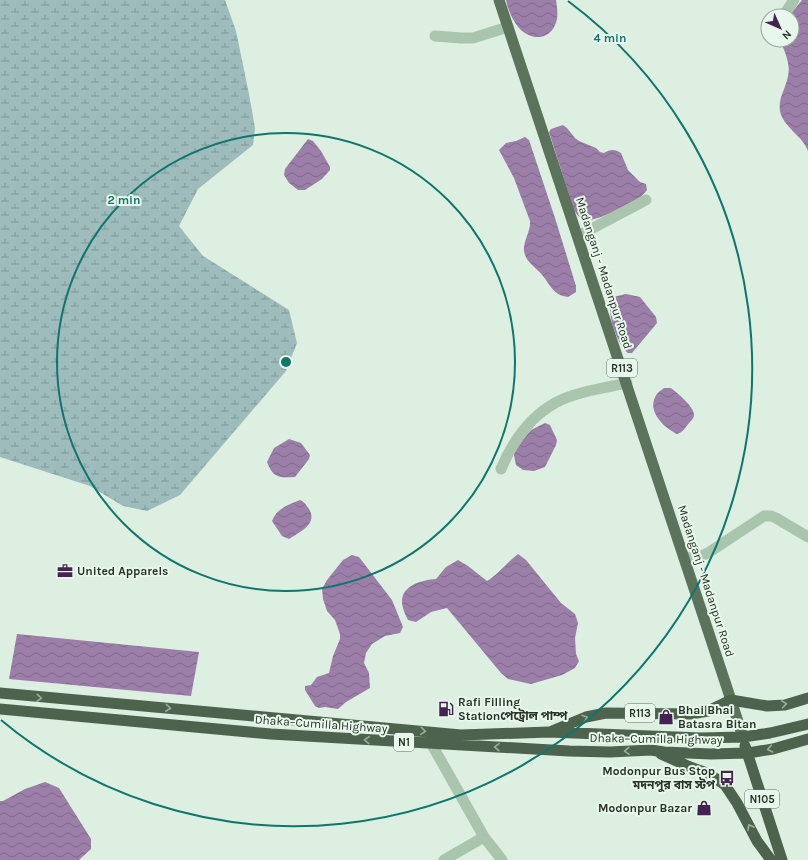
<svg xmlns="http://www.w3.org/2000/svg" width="808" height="860" font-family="Karla,'Noto Sans Bengali',sans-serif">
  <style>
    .wetland { fill: url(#wetland-marsh) }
    .water { fill: url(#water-waves) }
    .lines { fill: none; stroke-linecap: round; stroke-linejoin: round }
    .minor { stroke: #aac5ad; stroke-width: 11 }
    .primary { stroke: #5b735b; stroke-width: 11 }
    .trunk { stroke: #4e634e; stroke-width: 11 }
    .oneway { stroke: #9bad9c }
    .ring { fill: none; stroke: #0f766e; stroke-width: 2 }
    .labels { text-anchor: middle; stroke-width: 4; stroke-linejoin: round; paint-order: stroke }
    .shield { fill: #e8f7eb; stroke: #626e62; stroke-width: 1 }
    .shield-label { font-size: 11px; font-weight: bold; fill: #293328 }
    .street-label { font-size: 12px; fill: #293328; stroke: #e8f7eb }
    .poi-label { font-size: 12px; font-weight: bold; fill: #293328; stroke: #e8f7eb; text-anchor: start }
    .centre { fill: #0f766e; stroke: #e8f7eb; stroke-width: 2 }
    .ring-label { font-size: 12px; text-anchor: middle; font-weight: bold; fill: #0f766e; stroke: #e8f7eb; stroke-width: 4; stroke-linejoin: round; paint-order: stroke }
  </style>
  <defs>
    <pattern id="wetland-marsh" width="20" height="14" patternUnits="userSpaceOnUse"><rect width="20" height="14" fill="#9ebcbc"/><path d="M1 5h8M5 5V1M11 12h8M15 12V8" fill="none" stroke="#819999"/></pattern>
    <pattern id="water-waves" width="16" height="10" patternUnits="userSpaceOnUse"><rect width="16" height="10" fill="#9c7fa8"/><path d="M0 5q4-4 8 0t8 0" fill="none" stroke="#7f6989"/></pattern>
  </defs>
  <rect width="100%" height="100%" fill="#dcefe0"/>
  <!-- wetland -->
  <path class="wetland" d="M 0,0 L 225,0 L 236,31 L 249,94 L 255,128 L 253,145 L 198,189 L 179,226 L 203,256 L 289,310 L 297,343 L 286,371 L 180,495 L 147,511 L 123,506 L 90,486 L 0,457 Z"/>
  <!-- water -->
  <path class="water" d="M 506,0 L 556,0 C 557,6 558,13 557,19 C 553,39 533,43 519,28 C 513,21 508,10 506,0 Z
    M 802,0 L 808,0 L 808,151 C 803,136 783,127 780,111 C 778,98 786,88 788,76 C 791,64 784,50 780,40 L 792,40 L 792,16 L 789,16 Z
    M 563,125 L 567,128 L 575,138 L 579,141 L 596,148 L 600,152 L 604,153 C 610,149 615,149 621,153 L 628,170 L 640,182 L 646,184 L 647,190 C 645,192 643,195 641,197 C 633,204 595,222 586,220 C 580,219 577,215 574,210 L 549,132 L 551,129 Z
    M 525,137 L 529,140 L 555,218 L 576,286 L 576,292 L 568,297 C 553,295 551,286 543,276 C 536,267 526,263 524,251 C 523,241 531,231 530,221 L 514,178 L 499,150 L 506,143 L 516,141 Z
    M 308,139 L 313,141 L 321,151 L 330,167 L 330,170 L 322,179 L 305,190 L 298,190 L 289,183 L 284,175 L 285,169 Z
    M 626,294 L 640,297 L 656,317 L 657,323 L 632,353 L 628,353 C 617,344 604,309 613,297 Z
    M 664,388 L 671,388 C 677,393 694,406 694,415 C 694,418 691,421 689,423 C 685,428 683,432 677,434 C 664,428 645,410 657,394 C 658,392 662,390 664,388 Z
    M 545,423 L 550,425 L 557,440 L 556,445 L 545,467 L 534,471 L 523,470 L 516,465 L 513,451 L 531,430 Z
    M 289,439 L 301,443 L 310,455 L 309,459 L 295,477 C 279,478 273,478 267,462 L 274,448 Z
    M 300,500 C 305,502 306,505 309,509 C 318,524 300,532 289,539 L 282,536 L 272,521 C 277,508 288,505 300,500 Z
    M 518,554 L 526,560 L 561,603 L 575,614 L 578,623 L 575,638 L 576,654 L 579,661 L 575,668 L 562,675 L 531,684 L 508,679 L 501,673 L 447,608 L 431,612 L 416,622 L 408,620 C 406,616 404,612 403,608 C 397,587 420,580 436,579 L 446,567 L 458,560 L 468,566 L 487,581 C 499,574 507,562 518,554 Z
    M 352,555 L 359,557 L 392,600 L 403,627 L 400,633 L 385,636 L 372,644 L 366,653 L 364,663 L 369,673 L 370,688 L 346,702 L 338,709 L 325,707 L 319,708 L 315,706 L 305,690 L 305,686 L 311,685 L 317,677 L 329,673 L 333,656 L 340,639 L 340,634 L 335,620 L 327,611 L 323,599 L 322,589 L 327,580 L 343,560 Z
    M 17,634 L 199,652 L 191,696 L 9,679 Z
    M 45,782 L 59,788 L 91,839 L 91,849 L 79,860 L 0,860 L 0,801 L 3,801 L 25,789 Z"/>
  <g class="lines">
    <!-- minor -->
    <path class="minor" d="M 783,16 L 794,0
      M 435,36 L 461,38 L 473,38 L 508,27
      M 578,236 L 646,200
      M 501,469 C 512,443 530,417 555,403 C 574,392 605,388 627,383
      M 684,558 L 699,557 L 708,553 L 764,516 L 771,516 L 776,518 L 808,537
      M 431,743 L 484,837 L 444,860
      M 484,837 L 502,860"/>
    <!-- primary -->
    <path class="primary" d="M 499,0 L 731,700 L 743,737"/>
    <!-- trunk -->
    <path class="trunk" d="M 0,693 L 461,735 L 549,732 L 701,738 L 743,737 L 770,733 L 808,724
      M 0,709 L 271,734 L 569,751 L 610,752 L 651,750 L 664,752 L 711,754 L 748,753 L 773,749 L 808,739
      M 552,731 L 586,717 L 606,713 L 691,714 L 708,711 L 731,700 L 767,706 L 785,705 L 808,698
      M 745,746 L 782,860
      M 661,754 L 690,767 L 704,772 L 715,778 L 725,785 L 737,803 L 757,841 L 771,860"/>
  </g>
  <!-- one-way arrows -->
  <defs><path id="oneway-chevron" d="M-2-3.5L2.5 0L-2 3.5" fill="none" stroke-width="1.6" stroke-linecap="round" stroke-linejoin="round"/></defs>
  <g class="oneway">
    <use href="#oneway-chevron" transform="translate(39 698) rotate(5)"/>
    <use href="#oneway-chevron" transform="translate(784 704) rotate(-8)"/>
    <use href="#oneway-chevron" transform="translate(168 708) rotate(5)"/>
    <use href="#oneway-chevron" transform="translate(585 718) rotate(-18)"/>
    <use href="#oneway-chevron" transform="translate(423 731) rotate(5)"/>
    <use href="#oneway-chevron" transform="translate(367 740) rotate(-177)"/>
    <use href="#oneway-chevron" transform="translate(497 747) rotate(-177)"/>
    <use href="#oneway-chevron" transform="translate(770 749) rotate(169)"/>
    <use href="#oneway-chevron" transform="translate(627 751) rotate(177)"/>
    <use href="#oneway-chevron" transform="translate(750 827) rotate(-119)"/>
  </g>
  <!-- distance rings -->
  <g class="ring">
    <circle cx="286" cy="362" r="229"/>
    <path d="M568 1A458 458 0 1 1 1 720"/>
  </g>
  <!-- icons -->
  <defs>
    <symbol id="office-bare" viewBox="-9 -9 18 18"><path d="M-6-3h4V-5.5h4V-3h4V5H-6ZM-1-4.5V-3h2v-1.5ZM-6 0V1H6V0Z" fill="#442350" stroke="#e8f7eb" stroke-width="2.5" paint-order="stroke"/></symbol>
    <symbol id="fuel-bare" viewBox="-9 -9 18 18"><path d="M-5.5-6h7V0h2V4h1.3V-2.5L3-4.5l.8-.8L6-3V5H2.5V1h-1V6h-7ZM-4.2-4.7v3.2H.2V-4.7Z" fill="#442350" stroke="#e8f7eb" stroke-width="2.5" paint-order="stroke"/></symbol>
    <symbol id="shop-bare" viewBox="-9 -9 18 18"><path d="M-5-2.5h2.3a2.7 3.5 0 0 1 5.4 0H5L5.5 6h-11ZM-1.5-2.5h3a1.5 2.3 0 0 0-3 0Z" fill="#442350" stroke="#e8f7eb" stroke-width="2.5" paint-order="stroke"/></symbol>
    <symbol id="bus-bare" viewBox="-9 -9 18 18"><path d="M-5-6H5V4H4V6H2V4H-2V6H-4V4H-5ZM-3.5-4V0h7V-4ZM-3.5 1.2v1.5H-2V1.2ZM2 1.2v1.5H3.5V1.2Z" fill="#442350" stroke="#e8f7eb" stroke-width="2.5" paint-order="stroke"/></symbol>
  </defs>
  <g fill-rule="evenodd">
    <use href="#office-bare" x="54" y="560" width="22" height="22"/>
    <use href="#fuel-bare" x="435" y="698" width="22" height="22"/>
    <use href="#shop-bare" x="655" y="706" width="22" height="22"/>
    <use href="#bus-bare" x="716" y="767" width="22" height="22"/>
    <use href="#shop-bare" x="693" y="797" width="22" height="22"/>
  </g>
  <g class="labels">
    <!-- shield labels -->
    <g class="shield">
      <rect x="607" y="359" width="30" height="18" rx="3"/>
      <rect x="625" y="704" width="30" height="18" rx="3"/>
      <rect x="394" y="733" width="20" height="18" rx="3"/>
      <rect x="745" y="790" width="34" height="18" rx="3"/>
    </g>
    <g class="shield-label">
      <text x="622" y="372">R113</text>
      <text x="640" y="717">R113</text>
      <text x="404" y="746">N1</text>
      <text x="762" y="803">N105</text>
    </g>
    <!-- street labels -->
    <g class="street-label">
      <text transform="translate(604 273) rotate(72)" y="4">Madanganj - Madanpur Road</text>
      <text transform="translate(706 581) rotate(72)" y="4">Madanganj - Madanpur Road</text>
      <text transform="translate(321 724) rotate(4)" y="4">Dhaka–Cumilla Highway</text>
      <text transform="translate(656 739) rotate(1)" y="4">Dhaka–Cumilla Highway</text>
    </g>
    <!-- poi labels -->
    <g class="poi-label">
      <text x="77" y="575">United Apparels</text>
      <text x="458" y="706">Rafi Filling<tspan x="458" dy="14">Stationপেট্রোল পাম্প</tspan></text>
      <text x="678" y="714">Bhai Bhai<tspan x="678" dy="14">Batasra Bitan</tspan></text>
      <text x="715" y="775" text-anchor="end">Modonpur Bus Stop<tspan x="715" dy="14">মদনপুর বাস স্টপ</tspan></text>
      <text x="692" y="812" text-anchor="end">Modonpur Bazar</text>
    </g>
  </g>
  <circle cx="286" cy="362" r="6" class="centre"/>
  <g class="ring-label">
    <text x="610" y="42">4 min</text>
    <text x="124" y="204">2 min</text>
  </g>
  <!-- north arrow -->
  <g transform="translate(780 28) rotate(135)"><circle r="19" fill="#e8f7eb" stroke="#9ca99d"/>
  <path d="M0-3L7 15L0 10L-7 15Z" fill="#442350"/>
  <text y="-6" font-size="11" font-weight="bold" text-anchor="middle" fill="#293328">N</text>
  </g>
</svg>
